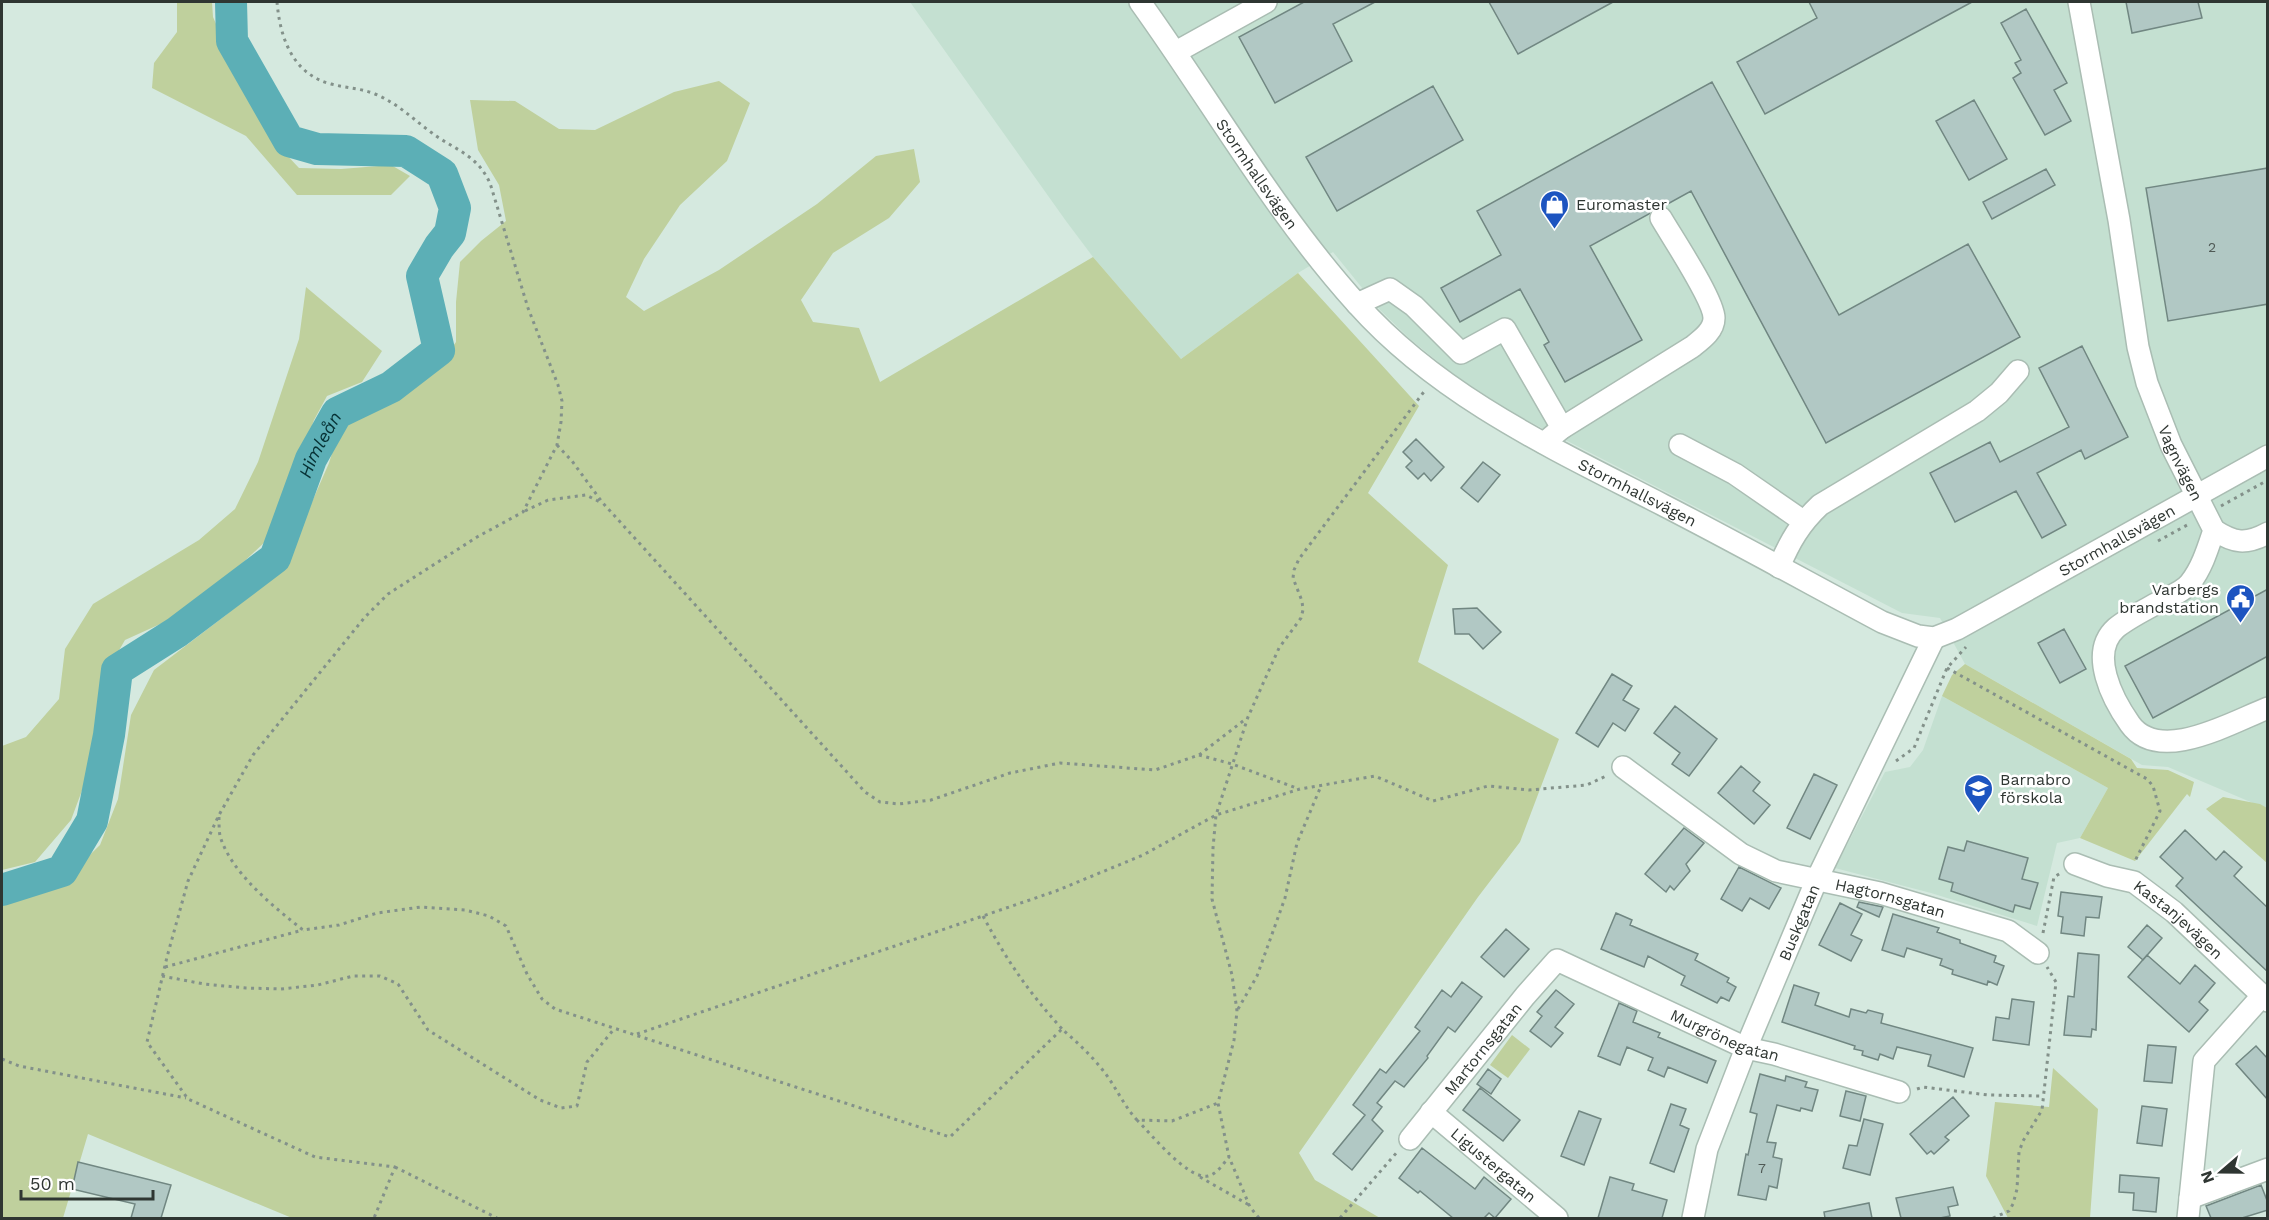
<svg xmlns="http://www.w3.org/2000/svg" width="2269" height="1220" font-family="'Work Sans',sans-serif">
  <style>
    .built { fill: #c4e0d1 }
    .green { fill: #bfd09d }
    .lines { fill: none; stroke-linecap: round; stroke-linejoin: round }
    .river { stroke: #5cafb6; stroke-width: 32 }
    .building { fill: #b1c8c4; stroke: #718782; stroke-width: 1.5 }
    .minor-casing { stroke: #aabdb3; stroke-width: 24 }
    .path { stroke: #83918a; stroke-width: 3; stroke-dasharray: 3 4.5; stroke-linecap: butt }
    .minor { stroke: #fff; stroke-width: 21 }
    .labels { text-anchor: middle; stroke-width: 5; stroke-linejoin: round; paint-order: stroke }
    .number-label { font-size: 14px; fill: #505a56 }
    .street-label { font-size: 16px; fill: #2f3632; stroke: #fff }
    .poi-label { font-size: 16px; fill: #2f3632; stroke: #fff; text-anchor: start }
    .water-label { font-size: 18px; font-style: italic; fill: #063134; stroke: #fff }
  </style>
  <rect width="100%" height="100%" fill="#d5e9df"/>
  <!-- built -->
  <path class="built" d="M 910,2 L 2267,2 L 2267,809 L 2168,767 L 2142,765 L 1965,664 L 1940,618 L 1902,613 L 1511,412 L 1453,374 L 1410,339 L 1380,310 L 1333,252 L 1298,273 L 1181,359 L 1093,257 L 1066,221 Z
    M 1942,696 L 2108,788 L 2080,838 L 2057,843 L 2037,926 L 1931,893 L 1835,868 L 1885,772 L 1910,767 L 1923,750 Z"/>
  <!-- green -->
  <path class="green" d="M 184,2 L 212,2 L 213,17 L 246,92 L 269,136 L 299,168 L 341,169 L 391,165 L 410,176 L 391,195 L 297,195 L 246,136 L 152,88 L 154,63 L 177,32 L 177,3 Z
    M 719,81 L 750,103 L 727,161 L 680,205 L 644,259 L 626,297 L 644,311 L 719,270 L 817,204 L 876,156 L 914,149 L 920,182 L 889,218 L 833,253 L 801,300 L 813,322 L 859,328 L 880,382 L 1093,257 L 1181,359 L 1298,273 L 1419,406 L 1368,493 L 1448,565 L 1418,662 L 1559,739 L 1520,842 L 1478,897 L 1299,1153 L 1315,1180 L 1380,1218 L 292,1218 L 88,1134 L 63,1218 L 2,1218 L 2,902 L 18,900 L 57,887 L 100,845 L 118,799 L 131,715 L 154,670 L 226,615 L 265,581 L 291,550 L 329,463 L 340,427 L 435,372 L 456,342 L 456,302 L 460,262 L 481,241 L 506,221 L 499,185 L 478,150 L 470,100 L 515,101 L 559,129 L 595,130 L 674,92 Z
    M 306,287 L 382,351 L 362,382 L 327,396 L 314,420 L 288,495 L 268,539 L 232,573 L 178,616 L 125,640 L 104,676 L 93,761 L 71,820 L 35,862 L 2,870 L 2,746 L 26,737 L 59,699 L 65,649 L 93,604 L 199,540 L 235,509 L 258,462 L 299,339 Z
    M 1965,664 L 2131,759 L 2137,768 L 2168,770 L 2194,782 L 2190,797 L 2187,794 L 2135,861 L 2080,838 L 2108,788 L 1942,696 L 1952,675 Z
    M 2223,797 L 2260,804 L 2267,808 L 2267,863 L 2206,809 Z
    M 1512,1035 L 1530,1049 L 1508,1078 L 1490,1065 Z
    M 2053,1068 L 2098,1109 L 2090,1218 L 2008,1218 L 1986,1176 L 1995,1102 L 2049,1107 Z"/>
  <g class="lines">
    <!-- river -->
    <path class="river" id="s1" d="M 2,890 L 62,871 L 92,821 L 109,735 L 117,670 L 177,632 L 275,558 L 311,459 L 337,413 L 391,387 L 439,350 L 422,276 L 439,247 L 450,233 L 455,208 L 442,174 L 406,151 L 317,149 L 289,141 L 232,41 L 231,2"/>
  </g>
  <!-- building -->
  <path class="building" d="M 1304,2 L 1375,2 L 1333,24 L 1352,61 L 1275,103 L 1239,37 Z
    M 1489,2 L 1613,2 L 1518,54 Z
    M 1809,2 L 1972,2 L 1765,114 L 1737,62 L 1817,18 Z
    M 2126,2 L 2198,2 L 2202,18 L 2132,33 Z
    M 2026,9 L 2067,83 L 2054,90 L 2071,121 L 2045,135 L 2013,78 L 2021,73 L 2015,63 L 2021,60 L 2001,23 Z
    M 1712,82 L 1839,315 L 1968,244 L 2020,337 L 1826,443 L 1691,191 L 1664,206 L 1655,207 L 1649,214 L 1590,246 L 1642,340 L 1565,382 L 1544,345 L 1549,342 L 1520,289 L 1460,322 L 1441,288 L 1501,255 L 1477,211 Z
    M 1433,86 L 1463,140 L 1337,211 L 1306,157 Z
    M 1974,100 L 2007,159 L 1969,180 L 1936,121 Z
    M 2268,168 L 2268,304 L 2168,321 L 2146,188 Z
    M 2046,169 L 2055,185 L 1992,219 L 1983,202 Z
    M 2082,346 L 2128,437 L 2085,459 L 2081,450 L 2037,473 L 2066,525 L 2042,538 L 2016,491 L 1955,522 L 1930,473 L 1990,442 L 2000,462 L 2069,427 L 2039,368 Z
    M 1416,439 L 1444,467 L 1431,481 L 1424,473 L 1418,479 L 1406,467 L 1412,461 L 1403,452 Z
    M 1483,462 L 1500,475 L 1478,502 L 1461,488 Z
    M 2268,589 L 2268,656 L 2153,718 L 2125,666 Z
    M 1477,608 L 1501,632 L 1483,649 L 1469,634 L 1455,634 L 1453,609 Z
    M 2064,629 L 2086,669 L 2060,683 L 2038,643 Z
    M 1612,674 L 1632,686 L 1623,700 L 1639,709 L 1625,731 L 1613,723 L 1598,747 L 1576,733 Z
    M 1675,706 L 1717,739 L 1689,776 L 1672,764 L 1680,753 L 1654,733 Z
    M 1741,766 L 1760,782 L 1753,791 L 1770,805 L 1754,824 L 1718,793 Z
    M 1814,774 L 1837,785 L 1810,839 L 1787,828 Z
    M 1684,828 L 1704,843 L 1686,864 L 1690,871 L 1674,890 L 1670,886 L 1666,892 L 1645,874 Z
    M 2185,830 L 2216,860 L 2224,851 L 2242,867 L 2234,876 L 2268,908 L 2268,972 L 2176,886 L 2183,878 L 2160,857 Z
    M 1967,841 L 2028,858 L 2022,879 L 2038,883 L 2030,909 L 2015,905 L 2013,912 L 1951,891 L 1953,883 L 1939,879 L 1948,847 L 1964,851 Z
    M 1739,867 L 1781,888 L 1769,909 L 1750,898 L 1742,911 L 1721,899 Z
    M 2061,892 L 2102,897 L 2099,918 L 2086,917 L 2084,936 L 2061,933 L 2063,917 L 2058,916 Z
    M 1859,902 L 1883,907 L 1879,917 L 1857,907 Z
    M 1840,903 L 1862,914 L 1851,935 L 1862,940 L 1851,961 L 1819,945 Z
    M 1616,913 L 1632,920 L 1630,925 L 1698,954 L 1695,960 L 1729,978 L 1727,982 L 1736,987 L 1729,1001 L 1721,997 L 1717,1003 L 1681,985 L 1685,976 L 1648,956 L 1644,967 L 1601,949 Z
    M 1893,914 L 1939,928 L 1937,932 L 1960,940 L 1960,943 L 1996,956 L 1994,962 L 2004,966 L 1997,985 L 1988,981 L 1987,985 L 1952,974 L 1953,970 L 1940,965 L 1942,959 L 1907,948 L 1904,957 L 1882,950 Z
    M 2147,925 L 2162,938 L 2143,960 L 2128,947 Z
    M 1506,929 L 1529,949 L 1504,977 L 1481,957 Z
    M 2078,953 L 2099,955 L 2096,1030 L 2092,1029 L 2091,1037 L 2064,1035 L 2068,996 L 2074,997 Z
    M 2147,955 L 2180,984 L 2195,965 L 2215,983 L 2199,1002 L 2208,1010 L 2189,1032 L 2128,977 Z
    M 1462,982 L 1482,997 L 1455,1032 L 1448,1027 L 1427,1056 L 1428,1058 L 1404,1087 L 1395,1081 L 1377,1103 L 1382,1107 L 1372,1120 L 1383,1131 L 1352,1170 L 1333,1154 L 1365,1115 L 1353,1105 L 1380,1069 L 1386,1073 L 1420,1031 L 1415,1027 L 1442,990 L 1451,997 Z
    M 1794,985 L 1819,993 L 1815,1005 L 1849,1017 L 1851,1009 L 1866,1013 L 1868,1010 L 1883,1014 L 1881,1023 L 1973,1048 L 1964,1077 L 1928,1066 L 1931,1055 L 1897,1047 L 1893,1059 L 1880,1054 L 1878,1060 L 1862,1055 L 1863,1051 L 1854,1049 L 1855,1046 L 1782,1022 Z
    M 1556,990 L 1574,1004 L 1555,1027 L 1563,1033 L 1551,1047 L 1530,1031 L 1542,1016 L 1537,1012 Z
    M 2012,999 L 2034,1002 L 2029,1045 L 1993,1040 L 1996,1017 L 2009,1019 Z
    M 1619,1003 L 1637,1011 L 1633,1022 L 1660,1033 L 1658,1037 L 1716,1061 L 1707,1083 L 1668,1067 L 1664,1077 L 1648,1070 L 1653,1058 L 1627,1047 L 1620,1065 L 1598,1056 Z
    M 2148,1045 L 2176,1047 L 2172,1083 L 2144,1081 Z
    M 2256,1046 L 2268,1059 L 2268,1100 L 2236,1064 Z
    M 1488,1069 L 1501,1079 L 1491,1094 L 1477,1084 Z
    M 1760,1074 L 1785,1081 L 1786,1076 L 1807,1082 L 1805,1087 L 1818,1090 L 1812,1111 L 1801,1108 L 1800,1111 L 1777,1105 L 1767,1142 L 1776,1143 L 1773,1157 L 1782,1159 L 1777,1188 L 1769,1186 L 1766,1200 L 1738,1195 L 1746,1154 L 1748,1155 L 1757,1114 L 1750,1112 Z
    M 1480,1088 L 1520,1120 L 1503,1141 L 1463,1110 Z
    M 1846,1091 L 1866,1096 L 1860,1121 L 1840,1116 Z
    M 1953,1097 L 1969,1116 L 1945,1137 L 1949,1140 L 1934,1154 L 1931,1151 L 1927,1154 L 1910,1134 Z
    M 1671,1104 L 1686,1109 L 1680,1125 L 1689,1129 L 1674,1172 L 1650,1163 Z
    M 2142,1106 L 2167,1109 L 2162,1146 L 2137,1143 Z
    M 1579,1111 L 1601,1119 L 1584,1165 L 1561,1156 Z
    M 1864,1119 L 1883,1124 L 1870,1175 L 1843,1168 L 1849,1145 L 1857,1146 Z
    M 1422,1148 L 1475,1189 L 1484,1177 L 1511,1199 L 1495,1218 L 1489,1213 L 1484,1218 L 1453,1218 L 1420,1191 L 1418,1193 L 1399,1178 Z
    M 78,1162 L 171,1185 L 161,1218 L 131,1218 L 135,1204 L 72,1189 Z
    M 2120,1175 L 2159,1178 L 2156,1212 L 2133,1210 L 2134,1193 L 2119,1192 Z
    M 1610,1177 L 1634,1184 L 1632,1190 L 1667,1200 L 1662,1218 L 1598,1218 Z
    M 2261,1185 L 2268,1203 L 2268,1210 L 2242,1218 L 2211,1218 L 2206,1206 Z
    M 1953,1187 L 1958,1205 L 1948,1207 L 1950,1216 L 1940,1218 L 1901,1218 L 1896,1198 Z
    M 1869,1203 L 1872,1218 L 1825,1218 L 1824,1212 Z"/>
  <g class="lines">
    <defs>
      <g id="minor">
        <path id="s2" d="M 1140,2 C 1212,102 1274,212 1357,304 C 1440,397 1554,449 1663,505 C 1737,543 1809,583 1882,622 L 1918,636 L 1934,638 L 1957,629 L 2268,456"/>
        <path id="s3" d="M 2079,2 L 2119,220 L 2138,347 L 2147,383 L 2171,445 L 2214,530 C 2208,548 2202,568 2190,583 C 2183,592 2168,597 2159,602 C 2145,610 2128,618 2116,628 C 2088,653 2113,700 2130,724 C 2159,765 2232,722 2268,708"/>
        <path d="M 1176,52 L 1266,2"/>
        <path d="M 1357,304 L 1390,289 L 1414,306 L 1461,353 L 1505,329 L 1562,428"/>
        <path d="M 1544,443 L 1562,428 L 1692,347 C 1701,340 1714,331 1714,318 C 1714,300 1672,237 1661,218"/>
        <path d="M 1680,445 L 1735,474 L 1803,521"/>
        <path d="M 2214,530 C 2234,543 2246,545 2268,533"/>
        <path d="M 1779,567 C 1790,541 1800,524 1820,505 L 1977,411 L 1999,393 L 2018,371"/>
        <path id="s4" d="M 1623,767 L 1741,854 L 1776,871 L 1880,893 L 2008,931 L 2038,953"/>
        <path id="s5" d="M 2075,864 L 2107,876 L 2134,882 L 2174,912 L 2268,1001"/>
        <path id="s6" d="M 1431,1112 L 1557,1218"/>
        <path id="s7" d="M 1410,1139 L 1525,996 L 1557,960 L 1746,1048 L 1774,1054 L 1899,1092"/>
        <path d="M 2190,1198 L 2268,1169"/>
        <path id="s8" d="M 1693,1218 L 1707,1149 L 1746,1048 L 1817,879 L 1934,638"/>
        <path d="M 2188,1218 L 2204,1061 L 2262,996"/>
      </g>
    </defs>
    <!-- minor casing -->
    <use href="#minor" class="minor-casing"/>
    <!-- path -->
    <path class="path" d="M 277,2 C 280,37 292,74 331,84 C 346,88 360,88 375,94 C 397,103 413,119 432,133 C 445,143 462,150 474,161 C 481,167 486,175 490,183 L 528,308 L 558,385 L 562,401 L 561,422 L 557,445 L 523,512 L 477,537 L 388,594 L 365,617 L 253,755 L 219,815 L 188,881 L 167,957 L 147,1042 L 188,1099 L 315,1157 L 395,1167 L 374,1218
      M 557,445 L 572,461 L 602,502 L 865,792 L 880,802 L 899,804 L 931,800 L 1010,773 L 1060,763 L 1155,770 L 1199,755 L 1247,718
      M 2221,506 L 2268,480
      M 525,511 L 548,500 L 586,495 L 600,502
      M 2158,541 L 2189,524
      M 1947,668 L 2147,779 L 2153,786 L 2160,811 L 2134,863
      M 1199,755 L 1232,764 L 1299,789
      M 1896,761 L 1914,748 L 1947,668 L 1966,647
      M 219,817 C 219,823 219,830 220,836 C 231,873 274,907 303,930 L 339,925 L 377,913 L 421,907 L 465,910 L 489,916 L 506,926 L 527,974 L 542,999 L 555,1009 L 950,1137 L 1062,1029 C 1078,1043 1093,1057 1105,1073 C 1117,1089 1124,1106 1137,1120 L 1172,1121 L 1218,1103
      M 983,916 C 1007,961 1028,991 1062,1029
      M 2043,933 L 2054,877 L 2061,873
      M 165,967 L 303,930
      M 162,976 L 204,984 L 246,988 L 281,989 L 318,985 L 353,976 L 380,976 L 398,984 L 428,1030 L 540,1100 L 561,1108 L 577,1106 L 587,1062 L 614,1029
      M 1238,1009 L 1257,976 L 1285,898 L 1297,843 L 1321,786
      M 637,1034 L 1056,891 L 1143,855 L 1216,815 L 1300,789 L 1375,776 L 1433,801 L 1488,786 L 1529,790 L 1587,785 L 1606,776
      M 2,1059 L 19,1066 L 186,1098
      M 1917,1089 L 1923,1087 L 1988,1095 L 2043,1096
      M 1137,1120 C 1151,1134 1188,1180 1208,1176 C 1217,1174 1223,1164 1229,1157
      M 395,1167 L 497,1218
      M 1200,1177 L 1249,1205
      M 1259,1218 L 1250,1207 L 1229,1157 L 1218,1103 L 1234,1040 L 1237,1011 L 1232,975 L 1212,899 L 1213,848 L 1216,815 L 1248,717 L 1279,648 L 1301,618 L 1303,610 L 1302,601 L 1293,578 L 1294,570 L 1299,559 L 1426,389
      M 1340,1218 L 1398,1151
      M 1993,1218 L 2009,1211 L 2013,1204 L 2017,1189 L 2019,1152 L 2023,1141 L 2042,1110 L 2056,982 L 2047,967"/>
    <!-- minor -->
    <use href="#minor" class="minor"/>
  </g>
  <!-- icons -->
  <defs>
    <symbol id="shop-pin" viewBox="-11 -11 22 30"><path d="M0 17L-7.5 6A9.5 9.5 0 1 1 7.5 6Z" fill="#1d54c0" stroke="#fff"/><path d="M-5-2.5h2.3a2.7 3.5 0 0 1 5.4 0H5L5.5 6h-11ZM-1.5-2.5h3a1.5 2.3 0 0 0-3 0Z" fill="#fff"/></symbol>
    <symbol id="civic-pin" viewBox="-11 -11 22 30"><path d="M0 17L-7.5 6A9.5 9.5 0 1 1 7.5 6Z" fill="#1d54c0" stroke="#fff"/><path d="M-.6-6.5H3V-4.5H.6V-3L4-1V1h2V6H-6V1h2V-1L-.6-3ZM-1.2 2.5V6h2.4V2.5Z" fill="#fff"/></symbol>
    <symbol id="school-pin" viewBox="-11 -11 22 30"><path d="M0 17L-7.5 6A9.5 9.5 0 1 1 7.5 6Z" fill="#1d54c0" stroke="#fff"/><path d="M0-5L7-2L0 1L-7-2ZM-4 1L0 2.5L4 1V4Q0 6-4 4Z" fill="#fff"/></symbol>
  </defs>
  <g fill-rule="evenodd">
    <use href="#shop-pin" x="1538" y="188" width="33" height="45"/>
    <use href="#civic-pin" x="2224" y="582" width="33" height="45"/>
    <use href="#school-pin" x="1962" y="772" width="33" height="45"/>
  </g>
  <g class="labels">
    <!-- number labels -->
    <g class="number-label">
      <text x="2212" y="252">2</text>
      <text x="1762" y="1173">7</text>
    </g>
    <!-- street labels -->
    <g class="street-label">
      <text dy="6" stroke="none"><textPath href="#s2" startOffset="208">Stormhallsvägen</textPath></text>
      <text dy="6" stroke="none"><textPath href="#s3" startOffset="474">Vagnvägen</textPath></text>
      <text dy="6" stroke="none"><textPath href="#s2" startOffset="712">Stormhallsvägen</textPath></text>
      <text dy="6" stroke="none"><textPath href="#s2" startOffset="1251">Stormhallsvägen</textPath></text>
      <text dy="6" stroke="none"><textPath href="#s4" startOffset="303">Hagtornsgatan</textPath></text>
      <text dy="6" stroke="none"><textPath href="#s5" startOffset="120">Kastanjevägen</textPath></text>
      <text dy="6" stroke="none"><textPath href="#s8" startOffset="315">Buskgatan</textPath></text>
      <text dy="6" stroke="none"><textPath href="#s7" startOffset="416">Murgrönegatan</textPath></text>
      <text dy="6" stroke="none"><textPath href="#s7" startOffset="116">Martornsgatan</textPath></text>
      <text dy="6" stroke="none"><textPath href="#s6" startOffset="82">Ligustergatan</textPath></text>
    </g>
    <!-- poi labels -->
    <g class="poi-label">
      <text x="1576" y="210">Euromaster</text>
      <text x="2219" y="595" text-anchor="end">Varbergs<tspan x="2219" dy="18">brandstation</tspan></text>
      <text x="2000" y="785">Barnabro<tspan x="2000" dy="18">förskola</tspan></text>
    </g>
    <!-- water labels -->
    <g class="water-label">
      <text dy="6" stroke="none"><textPath href="#s1" startOffset="590">Himleån</textPath></text>
    </g>
  </g>
  <!-- border -->
  <rect width="2269" height="1220" fill="none" stroke="#2f3632" stroke-width="6"/>
  <!-- north arrow -->
  <g transform="translate(2221 1172) rotate(250)" stroke="#ffffff" stroke-width="4.5" paint-order="stroke">
  <path d="M0-4.5L10 22L0 15L-10 22Z" fill="#2f3632"/>
  <text y="-9" font-size="16" font-weight="bold" text-anchor="middle" fill="#2f3632">N</text>
  </g>
  <!-- scale -->
  <path d="M21 1190v9h132v-9" fill="none" stroke="#2f3632" stroke-width="3"/>
  <text x="30" y="1190" font-size="18" fill="#2f3632" stroke="#ffffff" stroke-width="4.5" paint-order="stroke">50 m</text>
</svg>
